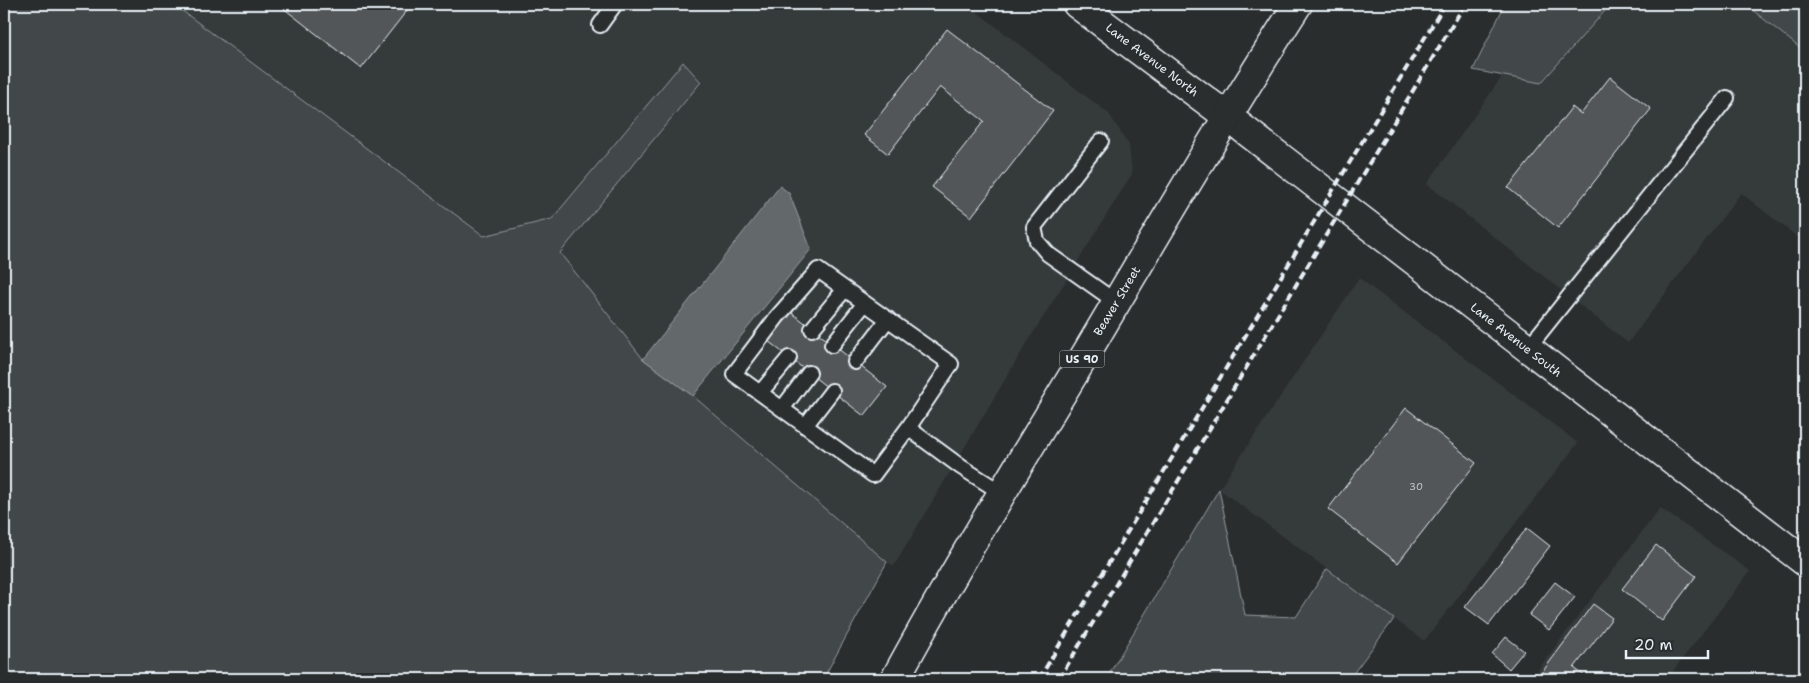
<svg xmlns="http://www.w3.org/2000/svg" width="1809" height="683" font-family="'Shantell Sans',sans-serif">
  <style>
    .built { fill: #363a3b }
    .green { fill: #424648; stroke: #959ca0 }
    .water { fill: #63686b; stroke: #989fa3 }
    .building { fill: #535759; stroke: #e8f1f8 }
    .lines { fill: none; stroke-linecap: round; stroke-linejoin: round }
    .lane-casing { stroke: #e8f1f8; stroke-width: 18 }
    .secondary-casing { stroke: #e8f1f8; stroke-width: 31 }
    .primary-casing { stroke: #e8f1f8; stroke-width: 31 }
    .lane { stroke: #2a2d2e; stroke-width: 14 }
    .secondary { stroke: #2a2d2e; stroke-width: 28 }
    .primary { stroke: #2a2d2e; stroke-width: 28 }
    .rail { stroke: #e8f1f8; stroke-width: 4; stroke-dasharray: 8 4; stroke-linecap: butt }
    .labels { text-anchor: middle; stroke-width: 4; stroke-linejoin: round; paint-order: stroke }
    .number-label { font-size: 10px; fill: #c3cad0 }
    .shield { fill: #2a2d2e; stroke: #afb6bb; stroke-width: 1 }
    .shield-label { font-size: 11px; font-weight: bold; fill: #e8f1f8 }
    .street-label { font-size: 12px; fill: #e8f1f8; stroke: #2a2d2e }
  </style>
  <rect width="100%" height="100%" fill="#2a2d2e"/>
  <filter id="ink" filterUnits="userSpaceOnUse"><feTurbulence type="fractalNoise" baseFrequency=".02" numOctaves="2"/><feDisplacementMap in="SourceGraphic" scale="10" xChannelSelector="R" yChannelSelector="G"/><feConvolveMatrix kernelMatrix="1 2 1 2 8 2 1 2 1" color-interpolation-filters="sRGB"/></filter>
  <g filter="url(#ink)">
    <!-- built -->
    <path class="built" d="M 173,4 L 967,4 L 1109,114 L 1129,145 L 1132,174 L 1019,356 L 894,566 L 887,562 L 693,396 L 811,249 L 789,193 L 780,187 L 643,359 L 560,253 L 701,82 L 683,62 L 552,219 L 484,236 Z
      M 1611,4 L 1745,4 L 1805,52 L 1805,243 L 1741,193 L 1628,343 L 1427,184 L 1503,75 L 1542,83 Z
      M 1359,278 L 1578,443 L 1424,641 L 1219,489 Z
      M 1660,508 L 1750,571 L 1667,679 L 1531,679 Z"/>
    <!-- green -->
    <path class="green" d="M 4,4 L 173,4 L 484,236 L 552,219 L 683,62 L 701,82 L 560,253 L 643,359 L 693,396 L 887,562 L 823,679 L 4,679 Z
      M 1505,4 L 1611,4 L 1541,83 L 1473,70 Z
      M 1745,4 L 1805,4 L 1805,52 Z
      M 1219,489 L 1245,615 L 1296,617 L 1327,569 L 1394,619 L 1349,679 L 1106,679 Z"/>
    <!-- water -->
    <path class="water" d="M 780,186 L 789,193 L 811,249 L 693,396 L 643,359 Z"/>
    <!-- building -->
    <path class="building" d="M 284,4 L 412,4 L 361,69 L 282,7 Z
      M 947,29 L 1053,111 L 971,217 L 932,187 L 984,121 L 940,87 L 888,154 L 864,135 Z
      M 1610,77 L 1651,109 L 1558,228 L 1508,188 L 1572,107 L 1581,114 Z
      M 791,312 L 887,387 L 864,416 L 768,341 Z
      M 1406,408 L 1476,463 L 1398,563 L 1328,509 Z
      M 1527,528 L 1550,546 L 1489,625 L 1465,607 Z
      M 1656,545 L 1696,576 L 1662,621 L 1622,589 Z
      M 1555,582 L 1575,597 L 1549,630 L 1529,615 Z
      M 1593,604 L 1612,618 L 1574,668 L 1589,679 L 1537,679 Z
      M 1506,637 L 1524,651 L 1509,669 L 1492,654 Z"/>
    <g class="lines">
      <defs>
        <path id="lane" d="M 600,25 L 615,4
          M 1101,141 L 1034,227 L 1037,241 L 1048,254 L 1116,302
          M 812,329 L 845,289
          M 832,345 L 865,303
          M 1528,348 L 1727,98
          M 855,362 L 888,319
          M 760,393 L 789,358
          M 782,409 L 809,373
          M 805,426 L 832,391
          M 908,428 L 873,475 L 734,374 L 777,317 L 818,270 L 951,364 L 908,428 L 961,467 L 1002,493"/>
        <path id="secondary" d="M 1077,4 L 1228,117 L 1805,562"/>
        <path id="primary" d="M 895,679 C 955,568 1022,460 1087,352 C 1156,235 1225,118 1298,4"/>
      </defs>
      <!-- lane casing -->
      <use href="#lane" class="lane-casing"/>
      <!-- secondary casing -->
      <use href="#secondary" class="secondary-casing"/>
      <!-- primary casing -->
      <use href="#primary" class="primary-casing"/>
      <!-- lane -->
      <use href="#lane" class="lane"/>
      <!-- secondary -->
      <use href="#secondary" class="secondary"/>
      <!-- primary -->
      <use href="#primary" class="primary"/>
      <!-- rail -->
      <path class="rail" d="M 1039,679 L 1445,4
        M 1059,679 L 1465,4"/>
    </g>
  </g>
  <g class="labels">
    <!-- number labels -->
    <g class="number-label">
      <text x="1416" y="490">30</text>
    </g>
    <!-- shield labels -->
    <rect class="shield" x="1059.5" y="350.5" width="45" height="17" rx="4"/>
    <g class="shield-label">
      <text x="1082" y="363">US 90</text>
    </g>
    <!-- street labels -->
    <g class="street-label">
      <text transform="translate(1152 60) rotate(37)" y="4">Lane Avenue North</text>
      <text transform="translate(1117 301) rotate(-59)" y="4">Beaver Street</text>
      <text transform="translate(1516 340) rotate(38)" y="4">Lane Avenue South</text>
    </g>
  </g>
  <!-- margin -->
  <rect width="1809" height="683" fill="none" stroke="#2a2d2e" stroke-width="20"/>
  <rect x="10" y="10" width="1789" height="663" fill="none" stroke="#e8f1f8" stroke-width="2" filter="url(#ink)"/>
  <!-- scale -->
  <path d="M1626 650v8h82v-8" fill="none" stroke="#e8f1f8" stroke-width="2.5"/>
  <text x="1634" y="650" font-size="15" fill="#e8f1f8" stroke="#2a2d2e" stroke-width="4" paint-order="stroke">20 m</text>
</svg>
